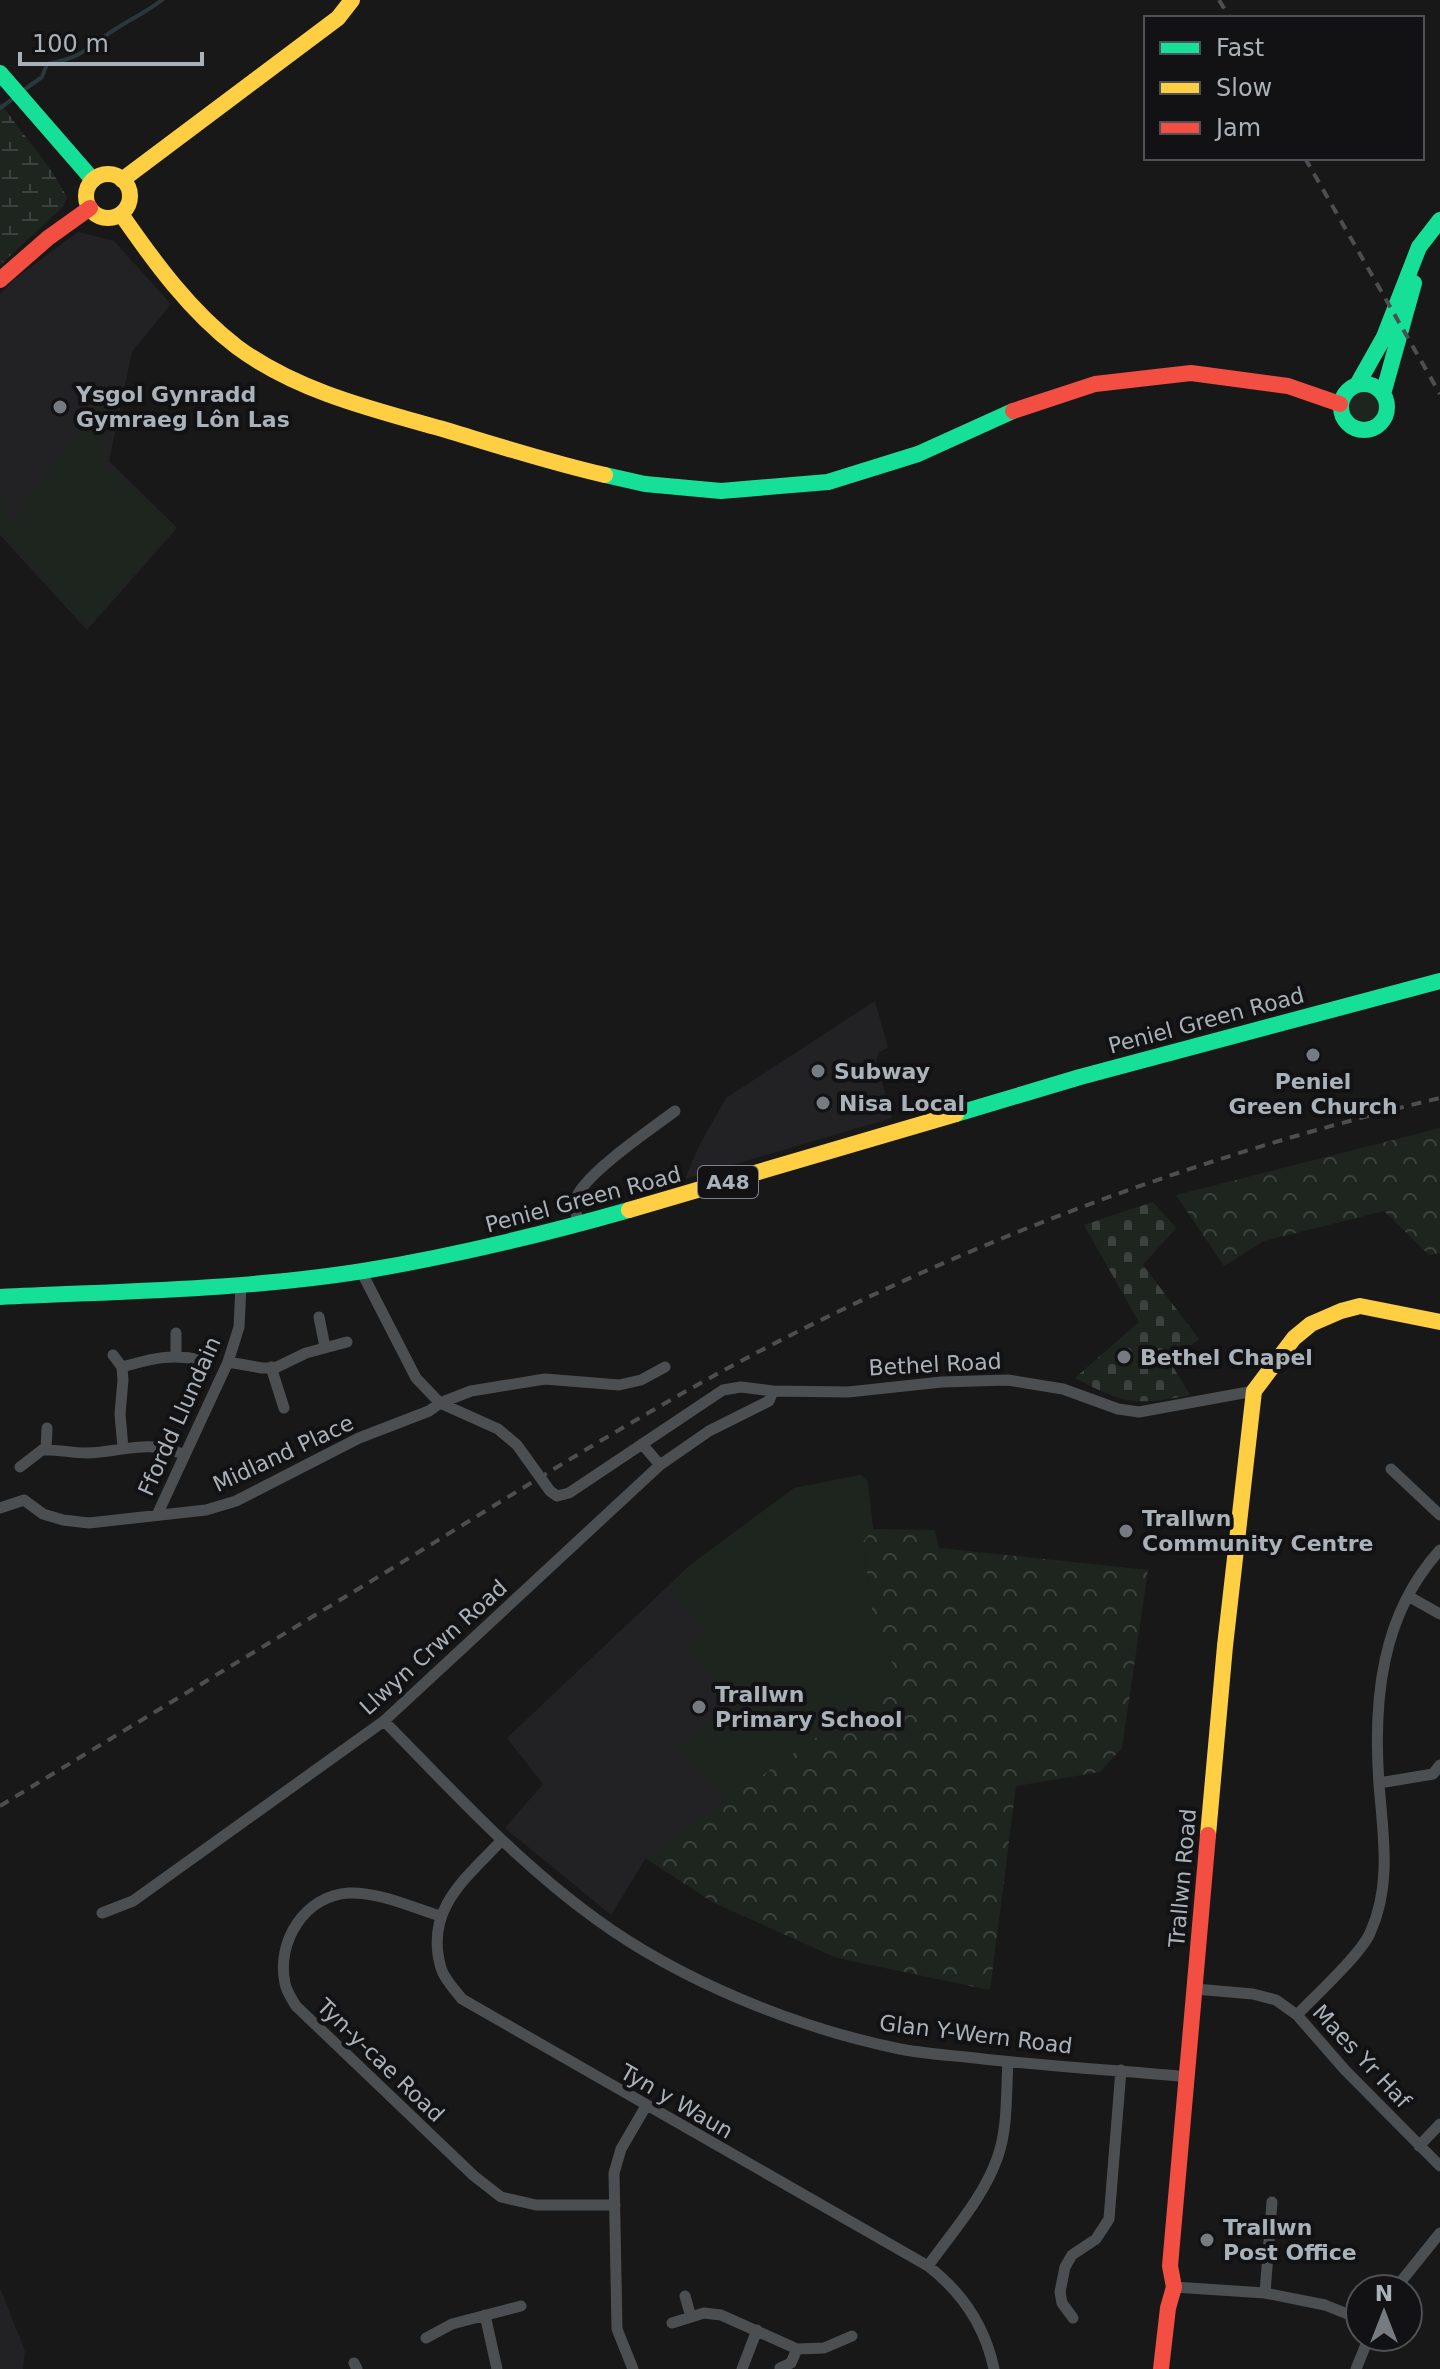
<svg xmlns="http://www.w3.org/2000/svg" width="1440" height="2369" font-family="'DejaVu Sans',sans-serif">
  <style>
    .built { fill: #222224 }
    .green { fill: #1e251e }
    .forest { fill: url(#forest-crowns) }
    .wetland { fill: url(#wetland-marsh) }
    .cemetery { fill: url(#cemetery-stones) }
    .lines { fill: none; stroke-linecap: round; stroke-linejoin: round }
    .stream { stroke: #2a373b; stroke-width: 4 }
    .street { stroke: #4c4f51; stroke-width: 11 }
    .fast { stroke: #16e098; stroke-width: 16 }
    .slow { stroke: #ffcf43; stroke-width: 16 }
    .jam { stroke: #f24e42; stroke-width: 16 }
    .rail { stroke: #4c4e50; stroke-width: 4; stroke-dasharray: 10 8; stroke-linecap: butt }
    .poi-dot { fill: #767b81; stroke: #121214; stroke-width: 3 }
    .labels { text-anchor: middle; stroke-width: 8; stroke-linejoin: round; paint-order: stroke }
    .shield { fill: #121214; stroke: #7c8188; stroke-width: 2 }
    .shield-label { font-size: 20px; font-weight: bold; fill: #a9b1b9 }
    .poi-label { font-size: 22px; font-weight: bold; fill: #a9b1b9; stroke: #121214; text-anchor: start }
    .street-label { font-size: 22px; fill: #a9b1b9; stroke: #121214 }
  </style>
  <defs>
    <pattern id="forest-crowns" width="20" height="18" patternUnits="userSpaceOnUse" patternTransform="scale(2)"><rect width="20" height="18" fill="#1e251e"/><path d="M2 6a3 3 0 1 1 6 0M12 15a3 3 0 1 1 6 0" fill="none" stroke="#3c423d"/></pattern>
    <pattern id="wetland-marsh" width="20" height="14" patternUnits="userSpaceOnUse" patternTransform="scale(2)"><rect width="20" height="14" fill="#1e251e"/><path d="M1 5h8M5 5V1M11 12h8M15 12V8" fill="none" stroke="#3c423d"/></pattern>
    <pattern id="cemetery-stones" width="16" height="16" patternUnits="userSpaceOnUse" patternTransform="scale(2)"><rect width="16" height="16" fill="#1e251e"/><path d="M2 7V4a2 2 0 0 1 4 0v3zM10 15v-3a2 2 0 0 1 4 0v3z" fill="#3c423d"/></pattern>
  </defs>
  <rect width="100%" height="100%" fill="#181818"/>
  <!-- built -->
  <path class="built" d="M 78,232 L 114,241 L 171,304 L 132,352 L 109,461 L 177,528 L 87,630 L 0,535 L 0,294 L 12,281 Z
    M 875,1001 L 888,1048 L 879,1052 L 876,1060 L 892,1118 L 685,1179 L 699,1146 L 726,1098 Z
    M 861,1475 L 868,1482 L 873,1529 L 863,1543 L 876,1640 L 902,1677 L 646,1858 L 611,1915 L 505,1828 L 543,1784 L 507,1738 L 689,1566 L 794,1488 Z
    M 0,2288 L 25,2351 L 23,2369 L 0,2369 Z"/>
  <!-- green -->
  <path class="green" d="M1347 407a16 16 0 1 1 32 0a16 16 0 1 1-32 0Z
    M 97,404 L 110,414 L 103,436 L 104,472 L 114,473 L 175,528 L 88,627 L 0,532 L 0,492 L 11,501 L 3,511 L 13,521 L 26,506 L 23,502 L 77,437 L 81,421 Z
    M 861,1475 L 868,1482 L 873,1529 L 863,1543 L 876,1640 L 902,1677 L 726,1801 L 678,1748 L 733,1702 L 686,1648 L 708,1632 L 667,1587 L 689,1566 L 794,1488 Z"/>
  <!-- forest -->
  <path class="forest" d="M 1440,1128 L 1440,1253 L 1429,1255 L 1384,1211 L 1264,1241 L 1224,1266 L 1176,1195 Z
    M 873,1529 L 935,1530 L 939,1548 L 1148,1570 L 1122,1748 L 1100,1772 L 1016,1786 L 990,1990 L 837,1958 L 714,1903 L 645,1858 L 902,1677 L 876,1640 L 863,1542 Z"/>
  <!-- wetland -->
  <path class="wetland" d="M 0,103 L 51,170 L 67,197 L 63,207 L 0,265 Z"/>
  <!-- cemetery -->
  <path class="cemetery" d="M 1153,1202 L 1176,1228 L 1143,1265 L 1199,1339 L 1170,1362 L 1190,1395 C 1136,1406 1124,1404 1075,1378 L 1139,1322 L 1084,1225 Z"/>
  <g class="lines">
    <!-- stream -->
    <path class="stream" d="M 21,92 L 42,77 L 47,64 C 84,57 85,49 114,30 C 130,19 147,12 162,0
      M 0,108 L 14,98"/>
    <!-- street -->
    <path class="street" d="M 579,1225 C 576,1215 573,1204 578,1194 C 592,1169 650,1130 675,1111
      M 361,1271 L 416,1378 L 440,1403 L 498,1429 L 517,1445 L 550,1491 L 557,1496 L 569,1493 L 723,1390 L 741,1387 L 773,1391 L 848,1392 L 942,1382 L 1008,1380 L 1063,1389 L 1118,1409 L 1139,1412 L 1254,1391
      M 319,1317 L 325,1347
      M 113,1355 L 122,1367 L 123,1380 L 120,1414 L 123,1448
      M 176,1355 L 176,1333
      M 228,1362 L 262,1368 L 277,1367 L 306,1353 L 347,1342
      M 122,1367 C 150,1359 172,1353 201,1360
      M 271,1367 L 284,1408
      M 642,1444 L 660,1465
      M 46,1450 L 47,1428
      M 20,1467 L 42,1450 C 57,1449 71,1453 86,1453 C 124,1452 147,1438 185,1455
      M 1391,1469 L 1440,1515
      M 0,1508 L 24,1500 L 43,1514 L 63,1520 L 89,1523 L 206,1510 L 236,1501 L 359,1438 L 429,1411 L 440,1403 L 471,1391 L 545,1379 L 619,1385 L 641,1380 L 665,1367
      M 157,1515 L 228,1362 L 239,1327 L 241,1285
      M 1408,1596 L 1440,1614
      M 384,1721 C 452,1790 517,1862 596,1919 C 681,1981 797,2028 900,2049 C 921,2053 944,2055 966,2057 C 1040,2066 1114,2070 1189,2077
      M 1379,1783 L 1433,1774 L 1440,1765
      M 501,1841 C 465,1879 424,1910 441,1968 C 444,1979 455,1990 462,1999 L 928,2266 C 963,2293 985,2326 994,2369
      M 102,1913 L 133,1901 L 384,1721 L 660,1465 L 709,1431 L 769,1401 L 773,1391
      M 440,1916 C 411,1907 379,1892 349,1893 C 305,1895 276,1942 285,1983 C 286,1991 292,1999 296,2006 L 474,2176 L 501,2197 L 536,2205 L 615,2205
      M 1195,1989 L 1253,1994 L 1276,2000 L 1297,2015 L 1345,2070 L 1440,2166
      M 1297,2015 C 1315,1996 1361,1954 1370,1933 C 1392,1885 1383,1835 1379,1784 C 1373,1700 1381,1615 1440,1550
      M 1419,2146 L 1440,2124
      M 928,2266 C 953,2231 984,2197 998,2156 C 1008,2127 1006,2092 1008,2062
      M 1174,2287 L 1265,2293 L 1325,2305 L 1360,2319
      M 1395,2289 L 1440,2233
      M 1265,2293 L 1272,2202
      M 685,2296 L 691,2317
      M 485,2315 L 497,2369
      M 1073,2318 L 1062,2303 L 1060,2292 L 1065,2267 L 1072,2255 L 1096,2239 L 1109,2219 L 1121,2070
      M 672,2323 L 704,2313 L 721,2315 L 797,2349 L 824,2348 L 852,2336
      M 426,2338 L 452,2324 L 521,2306
      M 354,2363 L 357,2369
      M 780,2368 L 791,2363 L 797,2349
      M 633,2369 L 617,2329 L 614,2173 L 621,2149 L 646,2106
      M 742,2369 L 757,2330
      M 1356,2369 L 1369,2337"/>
    <!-- fast -->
    <path class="fast" d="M 0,73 L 93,180
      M1341 407a23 23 0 1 1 46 0a23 23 0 1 1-46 0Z
      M 1357,385 L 1384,337 L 1419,247 L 1440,220
      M 1383,394 L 1414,283
      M 605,475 L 645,484 L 721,491 L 828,482 L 918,454 L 1013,411
      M 956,1114 L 1080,1077 L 1440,981
      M 0,1297 C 121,1291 243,1290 363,1271 C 453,1256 541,1235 629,1210"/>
    <!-- slow -->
    <path class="slow" d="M86 196a22 22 0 1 1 44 0a22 22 0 1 1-44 0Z
      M 122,180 L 338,18 L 352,0
      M 121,214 C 155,263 190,311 237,347 C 298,392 375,410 446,430 C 499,446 552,463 605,475
      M 629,1210 L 956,1114
      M 1208,1835 L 1225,1646 L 1254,1391 L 1294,1338 L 1311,1324 L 1341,1311 L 1360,1306 L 1440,1322"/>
    <!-- jam -->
    <path class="jam" d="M 0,280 L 48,238 L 90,208
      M 1013,411 L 1095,384 L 1191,373 L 1288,386 L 1340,404
      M 1161,2369 L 1168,2308 L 1174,2287 L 1170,2266 L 1208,1835"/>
    <!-- rail -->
    <path class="rail" d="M 1219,0 L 1230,18
      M 1305,158 L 1440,394
      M 0,1806 C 136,1723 273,1641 409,1558 C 533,1482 657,1403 787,1337 C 995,1231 1213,1152 1440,1098"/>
  </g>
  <!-- markers -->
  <g class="poi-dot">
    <circle cx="60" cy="407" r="8"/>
    <circle cx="1313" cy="1055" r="8"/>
    <circle cx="818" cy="1071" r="8"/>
    <circle cx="823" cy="1103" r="8"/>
    <circle cx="1124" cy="1357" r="8"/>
    <circle cx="1126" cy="1531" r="8"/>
    <circle cx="699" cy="1707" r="8"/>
    <circle cx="1207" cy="2240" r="8"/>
  </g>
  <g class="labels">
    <!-- shield labels -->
    <rect class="shield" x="698" y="1166" width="60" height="32" rx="6"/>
    <g class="shield-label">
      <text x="728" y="1189">A48</text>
    </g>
    <!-- poi labels -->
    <g class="poi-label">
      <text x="76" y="402">Ysgol Gynradd<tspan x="76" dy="25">Gymraeg Lôn Las</tspan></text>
      <text x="834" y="1079">Subway</text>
      <text x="1313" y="1089" text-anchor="middle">Peniel<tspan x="1313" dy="25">Green Church</tspan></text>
      <text x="839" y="1111">Nisa Local</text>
      <text x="1140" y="1365">Bethel Chapel</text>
      <text x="1142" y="1526">Trallwn<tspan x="1142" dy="25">Community Centre</tspan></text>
      <text x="715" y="1702">Trallwn<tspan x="715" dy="25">Primary School</tspan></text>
      <text x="1223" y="2235">Trallwn<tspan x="1223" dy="25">Post Office</tspan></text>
    </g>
    <!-- street labels -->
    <g class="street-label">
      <text transform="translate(1206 1020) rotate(-15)" y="8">Peniel Green Road</text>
      <text transform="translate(583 1199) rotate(-15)" y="8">Peniel Green Road</text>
      <text transform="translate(935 1364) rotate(-3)" y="8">Bethel Road</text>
      <text transform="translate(179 1416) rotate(-66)" y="8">Ffordd Llundain</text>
      <text transform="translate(283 1453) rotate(-25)" y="8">Midland Place</text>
      <text transform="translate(433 1647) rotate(-42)" y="8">Llwyn Crwn Road</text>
      <text transform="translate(1182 1878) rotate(-85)" y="8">Trallwn Road</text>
      <text transform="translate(976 2034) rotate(7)" y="8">Glan Y-Wern Road</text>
      <text transform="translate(1362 2056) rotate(47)" y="8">Maes Yr Haf</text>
      <text transform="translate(381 2060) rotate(44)" y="8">Tyn-y-cae Road</text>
      <text transform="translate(677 2101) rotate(30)" y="8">Tyn y Waun</text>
    </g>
  </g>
  <!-- legend -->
  <rect x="1144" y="16" width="280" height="144" fill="#121214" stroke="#4e5256" stroke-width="2"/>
  <rect x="1160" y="42" width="40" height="12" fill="#16e098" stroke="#4e5256" stroke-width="2"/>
  <text x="1216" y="56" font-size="24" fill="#a9b1b9">Fast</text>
  <rect x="1160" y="82" width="40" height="12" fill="#ffcf43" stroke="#4e5256" stroke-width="2"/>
  <text x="1216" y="96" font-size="24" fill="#a9b1b9">Slow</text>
  <rect x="1160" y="122" width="40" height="12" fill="#f24e42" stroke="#4e5256" stroke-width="2"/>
  <text x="1216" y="136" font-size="24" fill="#a9b1b9">Jam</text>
  <!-- north arrow -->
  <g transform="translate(1384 2313)"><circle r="38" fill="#121214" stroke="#4e5256" stroke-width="2"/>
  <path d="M0-6L14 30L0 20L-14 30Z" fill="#767b81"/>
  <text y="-12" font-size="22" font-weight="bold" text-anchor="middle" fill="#a9b1b9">N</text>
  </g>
  <!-- scale -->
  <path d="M20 52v12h182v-12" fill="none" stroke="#a9b1b9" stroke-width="4"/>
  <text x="32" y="52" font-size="24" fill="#a9b1b9" stroke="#121214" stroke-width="6" paint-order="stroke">100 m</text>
</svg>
